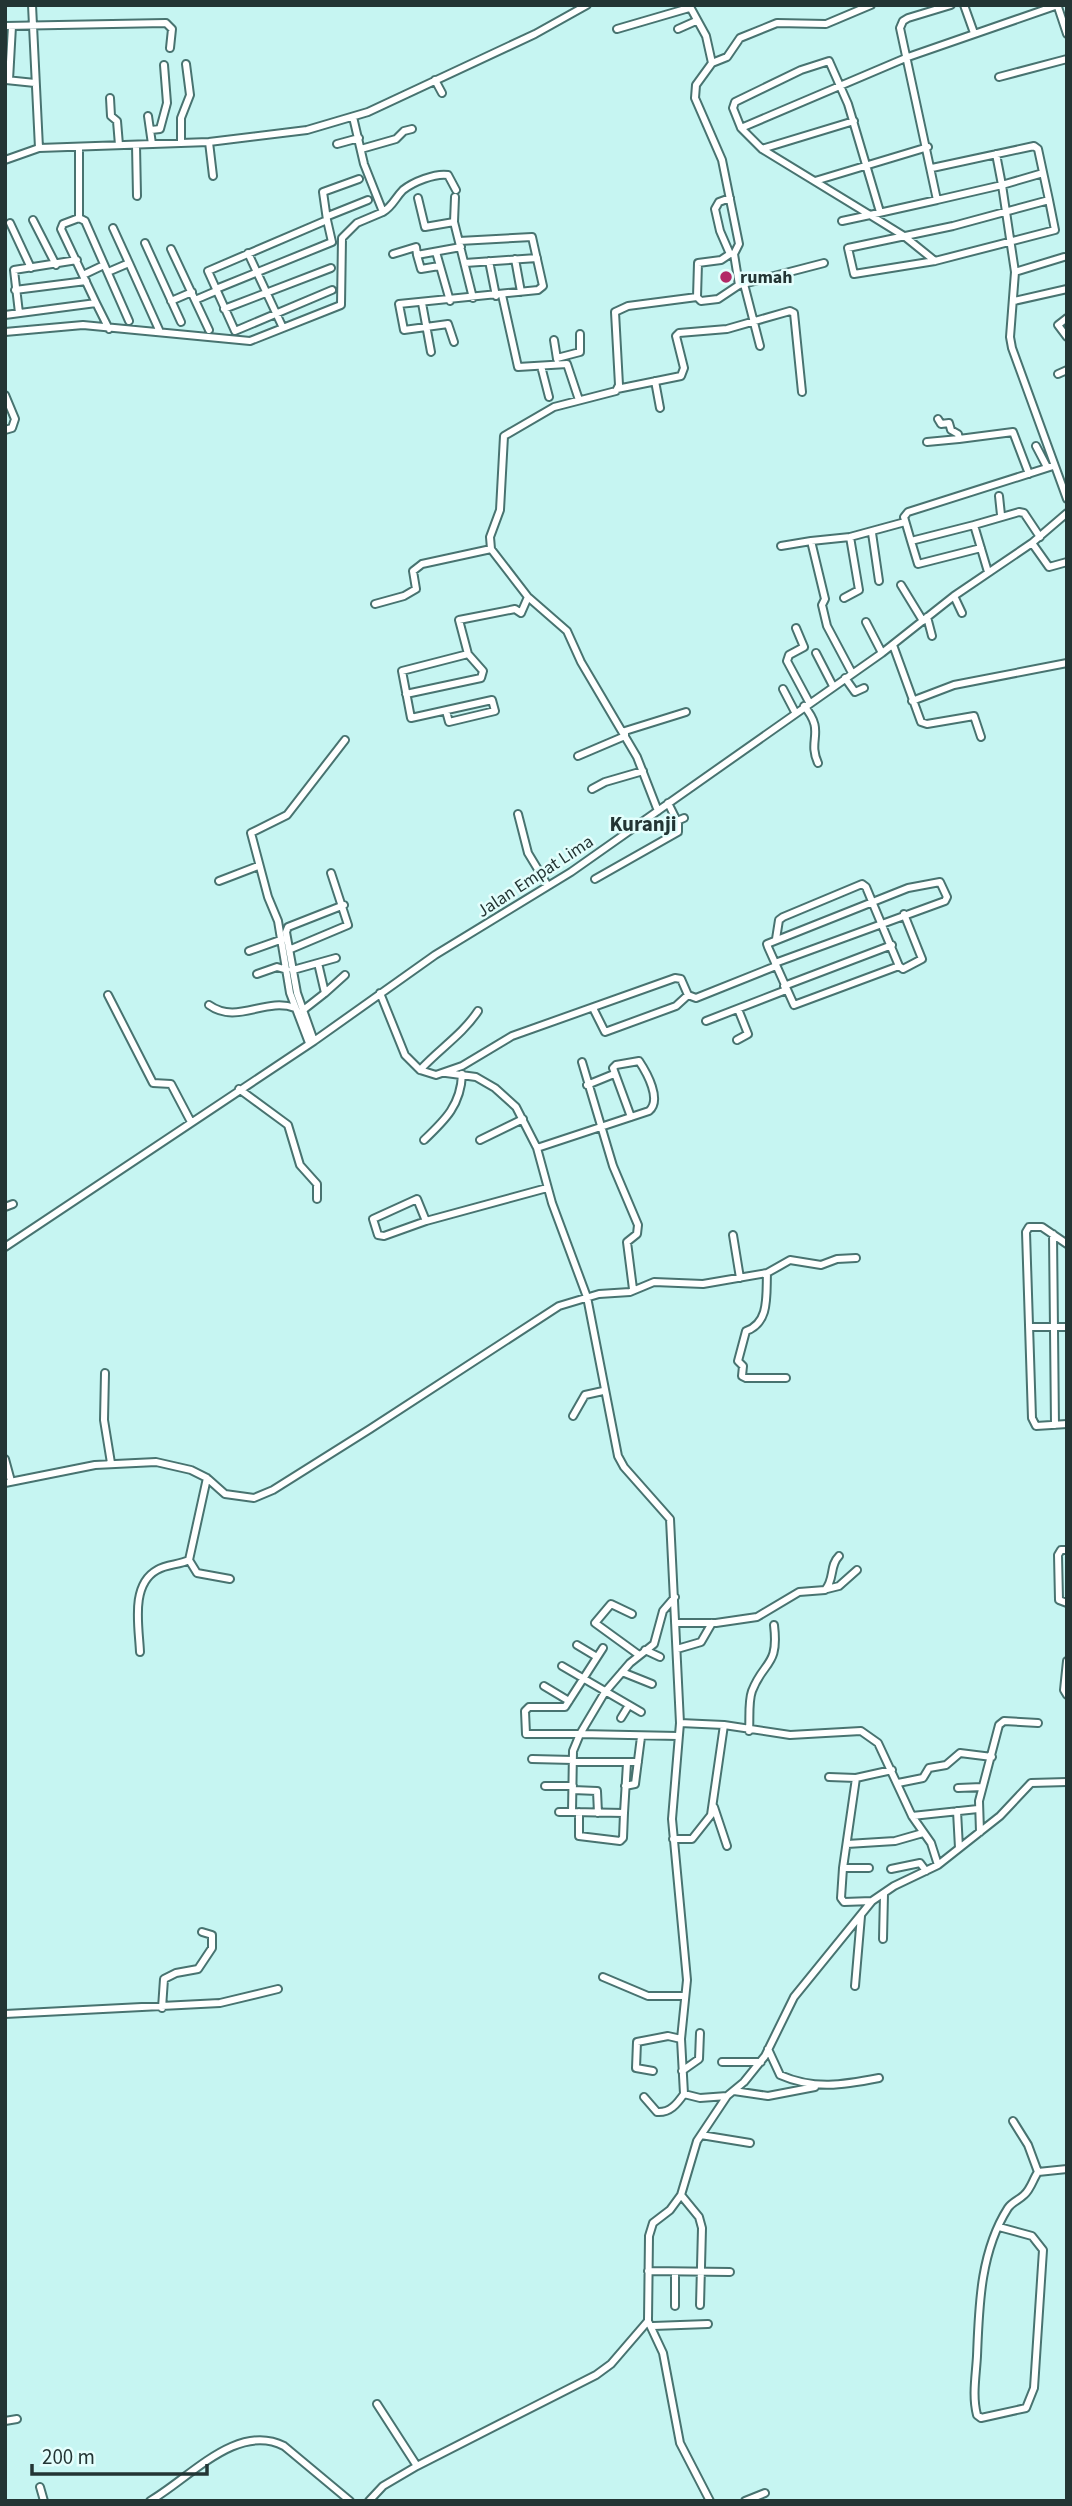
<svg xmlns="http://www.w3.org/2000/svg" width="1072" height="2506" font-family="'Source Sans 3',sans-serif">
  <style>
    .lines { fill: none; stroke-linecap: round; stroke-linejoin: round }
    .minor-casing { stroke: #487370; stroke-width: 10 }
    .minor { stroke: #fff; stroke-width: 6 }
    .poi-dot { fill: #b22866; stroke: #e3fefc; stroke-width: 2.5 }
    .labels { text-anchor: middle; stroke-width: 5; stroke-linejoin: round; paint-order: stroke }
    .poi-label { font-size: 18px; font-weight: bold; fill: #233534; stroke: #e3fefc; text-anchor: start }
    .street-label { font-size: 18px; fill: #233534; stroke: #e3fefc }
    .quarter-label { font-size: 21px; font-weight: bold; fill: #233534; stroke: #e3fefc }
  </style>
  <rect width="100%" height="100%" fill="#c6f5f2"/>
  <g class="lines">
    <defs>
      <path id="minor" d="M 32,5 L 39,148
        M 689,5 L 706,36 L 712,63 L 696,85 L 695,98 L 722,160 L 739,244 L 734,254 L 739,285 L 824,263
        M 951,5 L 908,18 L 903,21 L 900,28 L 937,200 L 1002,185 L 1015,272 L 1010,337 L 1012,348 L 1067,499
        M 964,5 L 974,33
        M 1058,7 L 1067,34
        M 5,26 L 166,23 L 172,29 L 170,48
        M 617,29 L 689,8
        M 678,29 L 696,21
        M 712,63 L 727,57 L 740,38 L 777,23 L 826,24 L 871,5
        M 999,77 L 1067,59
        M 6,80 L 35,83
        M 9,80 L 12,26
        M 435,80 L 442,93
        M 110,98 L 111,116 L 117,121 L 119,145
        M 148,116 L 152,144
        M 353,117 L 364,164 L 383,212 C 393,206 395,198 403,190 C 413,182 435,173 448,175 L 456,190
        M 741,128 L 733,108 L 735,102 L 801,70 L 829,61 L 848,104 L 880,212
        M 151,130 L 160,129 L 167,103 L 164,65
        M 181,142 L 181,118 L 190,95 L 186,64
        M 209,142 L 213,176
        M 337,144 L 359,138
        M 136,145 L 137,196
        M 361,149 L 396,139 L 404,131 L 412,129
        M 762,149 L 854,121
        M 996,154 L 1002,185 L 1043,173
        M 5,160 L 39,148 L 209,142 L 307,130 L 368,112 L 535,34 L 587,5
        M 932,168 L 1034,146 L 1038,149 L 1049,200
        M 815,181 L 928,147
        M 418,198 L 425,227 L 454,222 L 473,298
        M 730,198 L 719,202 L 715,209 L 720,231 L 730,254 L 734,254
        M 937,200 L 870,215 L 762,149 L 741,128 L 908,57 L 1058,5
        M 1049,200 L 1055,230 L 935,261 L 854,274 L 848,248 L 953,226 Z
        M 328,216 L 368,200
        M 79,218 L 79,147
        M 33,220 L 56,265
        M 842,221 L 870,215 L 904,236 L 935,261
        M 454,222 L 455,197
        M 10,223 L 31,268
        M 113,228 L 129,263
        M 145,243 L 181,322
        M 171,249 L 209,330
        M 436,252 L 450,301
        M 248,253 L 283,328
        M 393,254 L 416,247 L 417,255
        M 515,259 L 521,292
        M 489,261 L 496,296
        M 465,263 L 537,258
        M 439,266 L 421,269 L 417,255 L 461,247
        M 108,272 L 129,263 L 160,332
        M 1015,272 L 1064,257
        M 83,275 L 104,265
        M 744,284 L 760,346
        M 216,289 L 332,242 L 327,220
        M 15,290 L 86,281
        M 332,290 L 235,331 L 208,271 L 327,220 L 323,192 L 359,179
        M 502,295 L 518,367 L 567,364 L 579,400
        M 697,297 L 701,301 L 718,299 L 739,285
        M 195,300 L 216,291
        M 171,301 L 192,292
        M 1014,301 L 1067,289
        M 96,303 L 61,229 L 63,224 L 79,218 L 85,221 L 129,321
        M 422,303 L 431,352
        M 224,309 L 331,268
        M 19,313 L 14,270 L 77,260
        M 5,315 L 96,303 L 109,329
        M 1067,318 L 1058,325 L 1067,337
        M 5,332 L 83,325 L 250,341 L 341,305 L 342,238 L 357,223 L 383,212
        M 554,340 L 557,359
        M 454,342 L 448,324 L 404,330 L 399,304 L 538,290 L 543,286 L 532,237 L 459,241
        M 557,358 L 580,352 L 580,334
        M 541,366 L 549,397
        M 1058,374 L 1067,370
        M 655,381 L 660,408
        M 617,389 L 681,376 L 684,368 L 676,336 L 679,333 L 727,329 L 790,311 L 794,313 L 802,392
        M 5,395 L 15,419 L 12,428 L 5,430
        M 938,419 L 941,424 L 949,423 L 951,430 L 958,434 L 959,439 L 1013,432 L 1029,474
        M 927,442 L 959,439
        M 1036,446 L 1047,467
        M 999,496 L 1001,515
        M 974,525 L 1019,512 L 1024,513 L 1040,537
        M 872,533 L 879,581
        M 850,537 L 811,541 L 825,599 L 822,605 L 827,626 L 852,673
        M 911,541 L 904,517 L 908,512 L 1053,466
        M 1032,543 L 1049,567 L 1067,562
        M 781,546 L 811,541
        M 981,548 L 918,564 L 911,541 L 974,525 L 988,572
        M 901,585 L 923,621
        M 954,596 L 962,613
        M 844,598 L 859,590 L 850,537 L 905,522
        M 375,604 L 404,596 L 416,589 L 413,571 L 422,564 L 491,549
        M 927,617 L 932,636
        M 866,622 L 882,653
        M 796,628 L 804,647 L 789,655 L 787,661 L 809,702
        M 893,645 L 921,722 L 927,724 L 974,716 L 981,737
        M 816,653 L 833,686
        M 845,678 L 855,692 L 864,688
        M 783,689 L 795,712
        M 406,694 L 481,678 L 483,671 L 468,654 L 459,620 L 515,609 L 521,613 L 528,597
        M 912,701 L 954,685 L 1067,663
        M 804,706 C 826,732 807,739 818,763
        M 446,711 L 449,722 L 495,711 L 492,700 L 411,718 L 402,671 L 468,654
        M 578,756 L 625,736 L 625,731 L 686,712
        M 592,789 L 605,782 L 643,771
        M 668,803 L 677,821 L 684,818
        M 658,811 L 637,757 L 581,662 L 567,631 L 528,597 L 491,549 L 490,537 L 500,510 L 504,436 L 554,407 L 616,391 L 619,385 L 615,312 L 628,306 L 697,297 L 698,263 L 721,260 L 730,254
        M 518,814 L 528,853 L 548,886
        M 595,879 L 678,832 L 678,822
        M 219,881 L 258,866
        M 776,939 L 779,920 L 783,917 L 862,884 L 866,887 L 899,966 L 903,969 L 922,959 L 904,914
        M 291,949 L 348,925 L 331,873
        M 249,951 L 283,939
        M 318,963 L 336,958
        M 775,963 L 945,901 L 947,897 L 940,882 L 908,888 L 767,944 L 768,947 L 794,1005 L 899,966
        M 293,970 L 318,963 L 325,993 L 302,1011
        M 257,974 L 277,967 L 287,970
        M 784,986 L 892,945
        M 325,993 L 345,975
        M 380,993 L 405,1055 L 420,1070 L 436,1075 L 462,1066 L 512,1036 L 675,978 L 681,979 L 688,995 L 696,998 L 776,966
        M 108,995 L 153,1083 L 171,1084 L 191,1122
        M 209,1005 C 237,1025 265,997 295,1008
        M 593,1008 L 605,1032 L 676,1006 L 688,995
        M 706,1021 L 786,990
        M 737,1040 L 748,1034 L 738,1009
        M 314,1041 L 297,993 L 286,932 L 288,927 L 344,905
        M 309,1043 L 290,993 L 278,921 L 268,897 L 251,833 L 287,815 L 345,740
        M 582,1062 L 613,1166 L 638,1225 L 637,1234 L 627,1242 L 633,1289
        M 420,1070 C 439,1049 462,1035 478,1011
        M 446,1073 L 476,1077 L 495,1088 L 516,1107 L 537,1148 L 552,1203 L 587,1297 L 618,1456 L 624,1467 L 670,1519 L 680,1723
        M 587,1085 L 614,1074
        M 239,1089 L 288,1125 L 300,1165 L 317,1184 L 317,1199
        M 424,1140 C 445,1120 461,1105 462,1074
        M 480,1140 L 523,1119
        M 537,1148 L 649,1111 C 662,1100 647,1073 639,1061 L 616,1065 L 613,1068 L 631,1117
        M 5,1207 L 13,1204
        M 426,1221 L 417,1199 L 373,1219 L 378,1235 L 384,1236 L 426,1221 L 547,1188
        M 1053,1234 L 1055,1425
        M 733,1235 L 740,1278
        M 1067,1244 L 1042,1227 L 1029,1227 L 1026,1232 L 1032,1418 L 1036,1426 L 1067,1424
        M 5,1247 L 314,1041 L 435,955 L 571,872 L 882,653 L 954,596 L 1032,543 L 1067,513
        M 767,1273 C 766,1295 770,1323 746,1331 L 738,1361 L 743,1366 L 742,1376 L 746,1378 L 786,1378
        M 1029,1327 L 1067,1327
        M 105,1373 L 104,1420 L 111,1463
        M 573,1416 L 585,1395 L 603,1391
        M 5,1459 L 11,1481
        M 5,1483 L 95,1465 L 156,1462 L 191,1470 L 207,1478 L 225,1494 L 254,1498 L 273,1490 L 370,1429 L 559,1306 L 599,1294 L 630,1292 L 654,1282 L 703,1284 L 767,1273 L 790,1260 L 821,1265 L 837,1259 L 856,1258
        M 1067,1550 L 1061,1550 L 1058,1555 L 1059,1600 L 1067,1603
        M 189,1560 L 197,1573 L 230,1579
        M 827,1589 L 839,1586 L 857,1570
        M 632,1614 L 611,1604 L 595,1623 L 639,1655
        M 675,1623 L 716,1623 L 757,1617 L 799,1592 L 825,1590 C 835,1579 829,1566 839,1556
        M 577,1645 L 597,1657
        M 603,1648 L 565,1707 L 529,1707 L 525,1711 L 526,1734 L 580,1734 L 605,1692 L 630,1663 L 654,1644 L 663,1611 L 675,1597
        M 677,1649 L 701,1642 L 712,1623
        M 645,1650 L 660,1657
        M 140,1652 C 139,1627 130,1585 157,1570 C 167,1564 179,1565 189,1560 L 207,1478
        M 1067,1661 L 1064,1690 L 1067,1695
        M 562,1666 L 641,1712
        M 622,1672 L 652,1684
        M 544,1686 L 569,1701
        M 621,1718 L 629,1705
        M 749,1731 C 750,1719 748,1702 752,1691 C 764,1660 779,1667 774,1625
        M 532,1759 L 573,1760
        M 573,1762 L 638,1762
        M 627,1763 L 624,1813 L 572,1812 L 573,1751 L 580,1734 L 678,1736
        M 829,1777 L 856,1778
        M 898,1783 L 923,1778 L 929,1768 L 946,1765 L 960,1753 L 992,1757
        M 545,1786 L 573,1786
        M 625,1786 L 635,1784 L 641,1737
        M 958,1788 L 982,1787
        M 573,1790 L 597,1791 L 598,1813
        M 714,1807 L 727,1846
        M 957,1811 L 959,1848
        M 559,1812 L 572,1812
        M 579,1812 L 579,1836 L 620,1841 L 623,1838 L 624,1813
        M 912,1816 L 978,1809
        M 980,1832 L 979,1801 L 999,1725 L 1004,1721 L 1038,1723
        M 673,1839 L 692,1839 L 711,1815 L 724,1725
        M 847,1844 L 895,1841 L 923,1833
        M 938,1865 L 931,1843 L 912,1816 L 878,1743 L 861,1731 L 790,1735 L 724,1725 L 680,1723 L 672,1819 L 687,1980 L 681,2039 L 684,2094 L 700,2098 L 727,2096 L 744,2082 L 765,2056 L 794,1997 L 872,1901 L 894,1886 L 938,1865 L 1000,1816 L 1031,1783 L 1067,1782
        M 843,1868 L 856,1778 L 892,1770
        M 869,1868 L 843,1868 L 841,1898 L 844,1902 L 872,1901
        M 891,1869 L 920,1863 L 926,1871
        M 883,1939 L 884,1894
        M 603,1977 L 648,1996 L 684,1996
        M 855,1986 L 861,1916
        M 162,2008 L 164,1979 L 176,1973 L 198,1969 L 212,1948 L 212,1935 L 202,1932
        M 5,2014 L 220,2003 L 278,1989
        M 768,2049 L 780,2075 C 814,2090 843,2085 879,2078
        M 722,2062 L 761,2062
        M 653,2071 L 636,2068 L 637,2042 L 668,2036 L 681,2039
        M 682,2071 L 699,2059 L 700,2033
        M 734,2091 L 768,2096 L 815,2087
        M 644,2097 L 657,2112 C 670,2113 677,2104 684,2094
        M 1013,2121 L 1028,2145 L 1038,2172
        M 701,2135 L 750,2143
        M 681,2195 L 699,2217 L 702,2228 L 700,2305
        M 999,2227 L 1032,2236 L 1043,2250 L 1034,2388 L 1026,2408 L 981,2418 L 977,2415 C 972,2396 976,2375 977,2356 C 979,2306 980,2252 1008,2208 C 1012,2202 1019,2200 1024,2195 C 1031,2189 1033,2179 1038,2172 L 1067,2169
        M 648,2271 L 730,2272
        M 675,2306 L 675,2272
        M 653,2326 L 708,2324
        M 377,2404 L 417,2466
        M 5,2421 L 17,2419
        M 40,2487 L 44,2501
        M 150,2501 C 190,2478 237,2422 284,2446 L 350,2501
        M 369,2501 L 383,2486 L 417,2466 L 596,2375 L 611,2364 L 648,2321
        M 710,2501 L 680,2443 L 663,2353 L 648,2321 L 649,2236 L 653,2223 L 670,2210 L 681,2195 L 697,2141 L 727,2096
        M 745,2501 L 765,2493"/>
    </defs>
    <!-- minor casing -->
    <use href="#minor" class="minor-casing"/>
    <!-- minor -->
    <use href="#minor" class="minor"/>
  </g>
  <!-- markers -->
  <circle class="poi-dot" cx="726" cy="277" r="7"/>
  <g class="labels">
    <!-- poi labels -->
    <g class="poi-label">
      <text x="740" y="283">rumah</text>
    </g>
    <!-- street labels -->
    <g class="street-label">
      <text transform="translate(535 876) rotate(-33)" y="6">Jalan Empat Lima</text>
    </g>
    <!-- quarter labels -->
    <g class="quarter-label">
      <text x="643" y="831">Kuranji</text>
    </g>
  </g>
  <!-- border -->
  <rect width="1072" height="2506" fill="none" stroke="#233534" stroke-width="14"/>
  <!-- scale -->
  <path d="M32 2464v10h175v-10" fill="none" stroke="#233534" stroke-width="3.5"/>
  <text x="42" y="2464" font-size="21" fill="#233534" stroke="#e3fefc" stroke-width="5" paint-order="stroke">200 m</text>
</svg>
